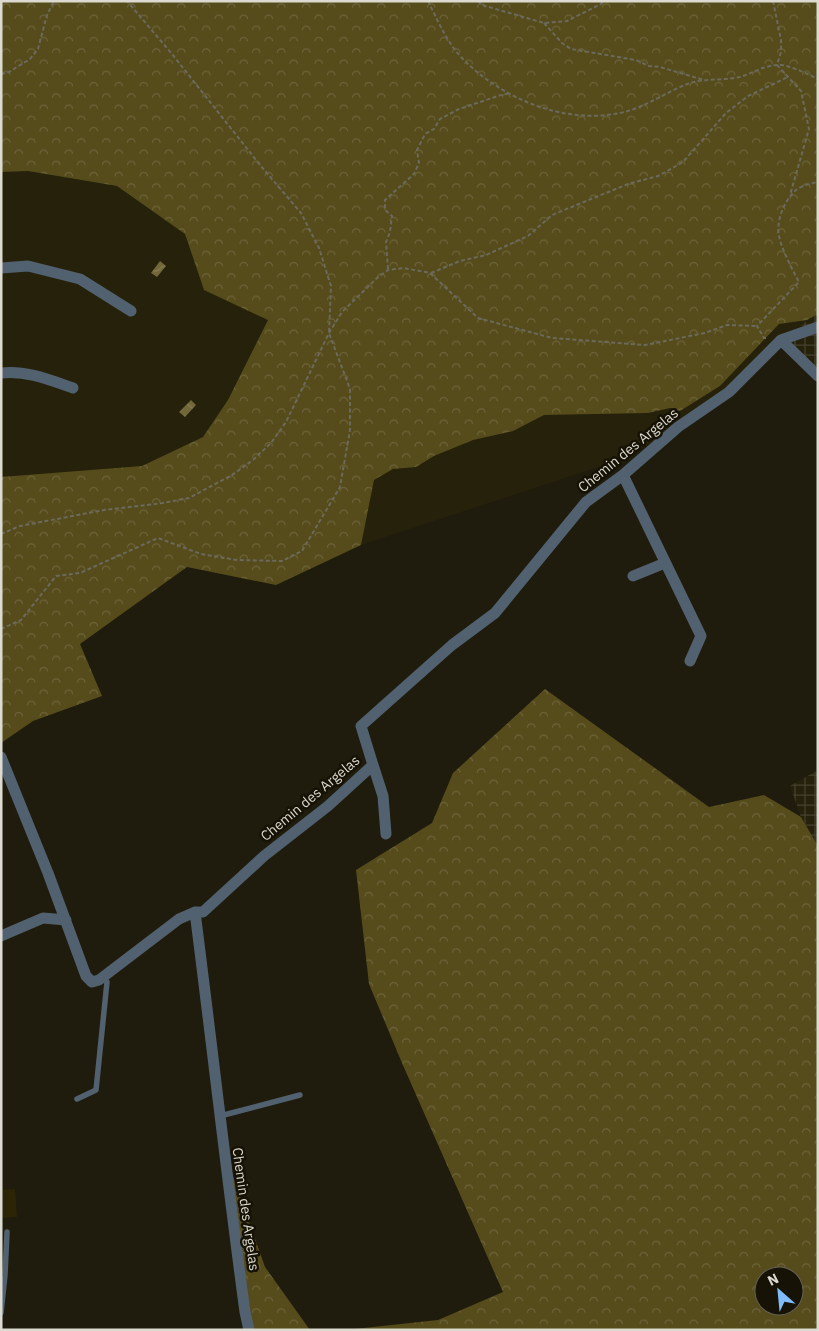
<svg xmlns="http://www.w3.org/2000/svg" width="819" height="1331" font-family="'IBM Plex Sans',sans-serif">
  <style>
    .built { fill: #25210a }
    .industrial { fill: url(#industrial-grid) }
    .forest { fill: url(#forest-crowns); fill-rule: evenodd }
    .pitch { fill: #2c2505 }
    .water { fill: url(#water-waves) }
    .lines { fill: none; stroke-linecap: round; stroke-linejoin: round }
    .path { stroke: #6c6a5d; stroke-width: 2; stroke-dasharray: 4 2.5; stroke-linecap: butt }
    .lane { stroke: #526170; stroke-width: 5.5 }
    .street { stroke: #526170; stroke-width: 11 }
    .labels { text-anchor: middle; stroke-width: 5; stroke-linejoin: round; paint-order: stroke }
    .street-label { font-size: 14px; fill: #dddbd1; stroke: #161205 }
  </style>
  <defs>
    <pattern id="industrial-grid" width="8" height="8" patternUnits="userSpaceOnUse" patternTransform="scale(1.25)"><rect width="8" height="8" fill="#25210a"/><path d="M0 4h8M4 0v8" fill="none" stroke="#44412d"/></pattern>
    <pattern id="forest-crowns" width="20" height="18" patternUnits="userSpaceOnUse" patternTransform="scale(1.25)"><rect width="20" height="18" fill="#554b1b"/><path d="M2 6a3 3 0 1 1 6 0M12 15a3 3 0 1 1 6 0" fill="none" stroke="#6d643b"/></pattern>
    <pattern id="water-waves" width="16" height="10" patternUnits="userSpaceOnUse" patternTransform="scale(1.25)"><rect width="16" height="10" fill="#716738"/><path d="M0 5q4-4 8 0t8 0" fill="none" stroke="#857c54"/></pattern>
  </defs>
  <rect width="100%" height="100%" fill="#1f1c0d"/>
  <!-- built -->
  <path class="built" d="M 1,1 L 818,1 L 818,327 L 781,340 L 729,392 L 678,427 L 623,459 L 361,545 L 276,585 L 187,567 L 80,644 L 102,696 L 33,721 L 1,743 Z"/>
  <!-- industrial -->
  <path class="industrial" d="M 818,314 L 818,369 L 788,341 L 807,320 Z
    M 818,770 L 818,846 L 801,817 L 790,786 Z"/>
  <!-- forest -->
  <path class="forest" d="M 1,1 L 818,1 L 818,314 L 807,320 L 779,324 L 720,386 L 680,411 L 670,408 L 648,413 L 544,415 L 513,431 L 473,440 L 434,456 L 416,467 L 393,469 L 374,480 L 361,545 L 276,585 L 187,567 L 80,644 L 102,696 L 33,721 L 1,743 L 1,477 L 142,466 L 203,437 L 228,400 L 268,320 L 204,290 L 185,234 L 117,186 L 28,171 L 1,172 Z
    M 545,689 L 709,807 L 764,795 L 801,817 L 818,846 L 818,1330 L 345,1330 L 438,1320 L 503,1292 L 402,1063 L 369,984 L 356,870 L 432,823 L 453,773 ZM 764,1276 L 794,1276 L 794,1306 L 764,1306 Z
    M 220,1139 L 265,1267 L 310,1330 L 247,1330 Z"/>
  <!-- pitch -->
  <path class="pitch" d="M 15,1189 L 17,1217 L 1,1218 L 1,1190 Z"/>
  <!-- water -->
  <path class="water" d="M 160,261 L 166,266 L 157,277 L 151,273 Z
    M 191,400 L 196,405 L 185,417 L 179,412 Z"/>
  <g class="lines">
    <!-- path -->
    <path class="path" d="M 428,1 C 438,21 447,43 463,59 C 504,101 571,127 628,111 C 649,105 670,90 690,83 C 705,78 727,81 743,76 C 757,71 767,64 782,65 C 794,67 807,74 818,79
      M 478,1 L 482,5 L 544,23 L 567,21 L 601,4 L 604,1
      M 773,1 L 781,40 L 781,52 L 777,65
      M 544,23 L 562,43 L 571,49 L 636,60 L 649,66 L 660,67 L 704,80
      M 777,65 L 801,91 L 809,129 L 790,195
      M 1,74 L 9,72 L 30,59 L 38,49 L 47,15 L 54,1
      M 388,269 L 386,242 L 390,232 L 392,216 L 385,210 L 385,200 L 414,174 L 419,163 L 417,150 L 425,134 L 434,129 L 440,119 L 459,109 L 498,96 L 510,93
      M 431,273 L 460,261 L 486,255 L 528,236 L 552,215 L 628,184 L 658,176 L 669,170 L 683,162 L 726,113 L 748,96 L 788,77
      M 766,338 L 764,338 L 757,326 L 799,282 C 793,271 781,248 779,236 C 776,220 784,201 796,190 C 801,186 811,183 818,182
      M 1,534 L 20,526 L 104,510 L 163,503 L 189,498 L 232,475 L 253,460 L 271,443 L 286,422 L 329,333 L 342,312 L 377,278 L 388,270 L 404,268 L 430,273 L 478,318 L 552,338 L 645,345 L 705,333 L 727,325 L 757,326
      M 1,629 L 21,620 L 56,576 L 80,573 L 158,538 L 201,554 L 237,560 L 282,561 L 302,551 L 340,487 L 350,430 L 350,389 L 329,333 L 331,286 L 319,248 L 301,213 L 260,165 L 172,54 L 127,1"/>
    <!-- lane -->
    <path class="lane" d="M 77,1099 L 96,1090 L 107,982 L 104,976
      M 220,1116 L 300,1095
      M 1,1313 L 5,1275 L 7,1232"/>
    <!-- street -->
    <path class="street" d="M 1,268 L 28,266 L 80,279 L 131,311
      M 781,340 L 818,327
      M 1,373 C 26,370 50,380 73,388
      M 623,475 L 701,636 L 690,661
      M 633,576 L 665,563
      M 1,757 L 48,873 L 86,976 L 92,982 L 99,980 L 179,919 L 195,912
      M 373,765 L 383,796 L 386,834
      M 1,936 L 43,918 L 66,920
      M 249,1330 L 245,1312 C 227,1179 212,1045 195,912 L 203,912 L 264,856 L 328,806 L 373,765 L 361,726 L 452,645 L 495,613 L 586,502 L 623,475 L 678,427 L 729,392 L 781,340 L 818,376"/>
  </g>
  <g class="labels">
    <!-- street labels -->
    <g class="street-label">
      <text transform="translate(628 450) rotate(-39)" y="5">Chemin des Argelas</text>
      <text transform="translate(310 798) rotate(-40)" y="5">Chemin des Argelas</text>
      <text transform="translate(246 1209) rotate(82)" y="5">Chemin des Argelas</text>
    </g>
  </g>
  <!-- border -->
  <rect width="819" height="1331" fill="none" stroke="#dddbd1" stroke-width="5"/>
  <!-- north arrow -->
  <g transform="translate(779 1291) rotate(333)"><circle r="24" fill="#161205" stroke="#666257"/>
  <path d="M0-4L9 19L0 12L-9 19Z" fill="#7fbdfa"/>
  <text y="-8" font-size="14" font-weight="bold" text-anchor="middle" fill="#dddbd1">N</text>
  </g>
</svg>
